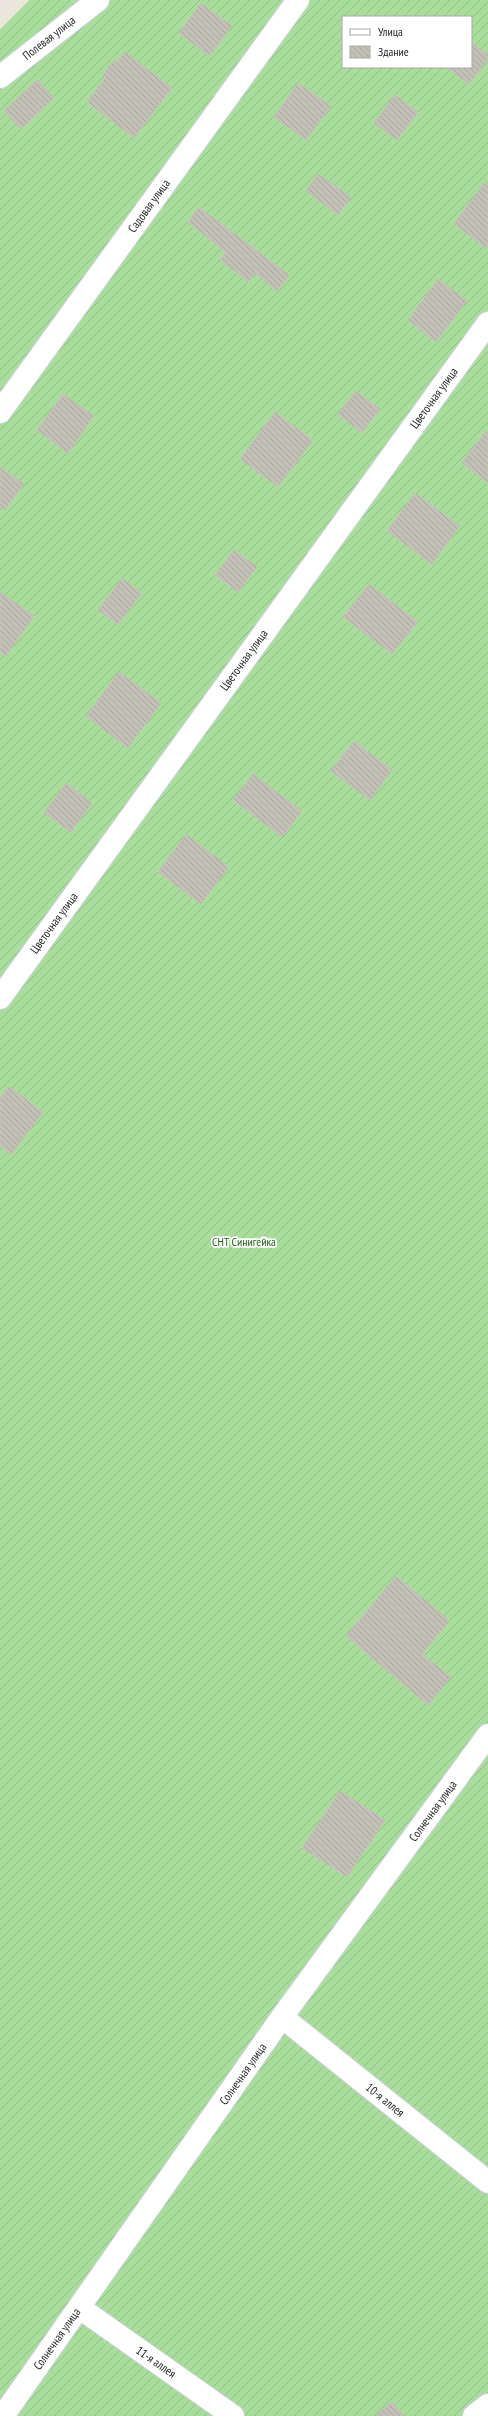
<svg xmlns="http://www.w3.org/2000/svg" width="488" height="2416" font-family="'PT Sans Narrow',sans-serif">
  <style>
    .garden { fill: url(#garden-furrows); fill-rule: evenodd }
    .building { fill: url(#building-back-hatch); stroke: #c5c2b6 }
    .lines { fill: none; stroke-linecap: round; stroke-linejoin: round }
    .minor-casing { stroke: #d1d2e1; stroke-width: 24 }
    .minor { stroke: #fff; stroke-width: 22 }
    .labels { text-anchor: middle; stroke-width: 3.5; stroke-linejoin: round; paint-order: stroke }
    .street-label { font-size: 12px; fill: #292929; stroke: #fff }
    .park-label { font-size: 12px; fill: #23601f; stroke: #fff }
  </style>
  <defs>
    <pattern id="garden-furrows" width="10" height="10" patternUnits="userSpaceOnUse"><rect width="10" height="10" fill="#a9dd9c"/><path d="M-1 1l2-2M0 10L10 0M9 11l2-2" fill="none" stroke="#91be86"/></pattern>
    <pattern id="building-back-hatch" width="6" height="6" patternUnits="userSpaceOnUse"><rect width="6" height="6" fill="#c3c0b7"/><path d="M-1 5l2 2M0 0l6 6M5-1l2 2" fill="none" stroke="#a8a59d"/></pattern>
  </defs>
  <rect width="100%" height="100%" fill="#eae6dc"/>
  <!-- garden -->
  <path class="garden" d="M 30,0 L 488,0 L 488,2416 L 0,2416 L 0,30 ZM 343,17 L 471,17 L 471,67 L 343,67 Z"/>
  <!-- building -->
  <path class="building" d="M 201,3 L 232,26 L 209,56 L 179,33 Z
    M 471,42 L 488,55 L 488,59 L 469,84 L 446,67 L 471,67 Z
    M 125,52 L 172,88 L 134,138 L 87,102 L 106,77 L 103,74 L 114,60 L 117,62 Z
    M 37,80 L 54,98 L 21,129 L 4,111 Z
    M 298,83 L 331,106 L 306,140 L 274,117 Z
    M 395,95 L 418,112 L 397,140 L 374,123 Z
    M 318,174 L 351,197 L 338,215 L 306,191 Z
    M 485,182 L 488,185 L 488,245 L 486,248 L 454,224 Z
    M 199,207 L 289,275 L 277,291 L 255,273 L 249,282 L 220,260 L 226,252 L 188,222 Z
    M 438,279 L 467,301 L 436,342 L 408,320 Z
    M 356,391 L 380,409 L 362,433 L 338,414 Z
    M 63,394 L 94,416 L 68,453 L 37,430 Z
    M 275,412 L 313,440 L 278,487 L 240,459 Z
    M 486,431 L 488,432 L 488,483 L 462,463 Z
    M 0,467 L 24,484 L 5,510 L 0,506 Z
    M 415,493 L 460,526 L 432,564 L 387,531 Z
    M 234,550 L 257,567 L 238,592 L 215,575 Z
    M 122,578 L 142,593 L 118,624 L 98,610 Z
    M 369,584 L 418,622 L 392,654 L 343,617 Z
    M 0,592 L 34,616 L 6,656 L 0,652 Z
    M 119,672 L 161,703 L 128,748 L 86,716 Z
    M 354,741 L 392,770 L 370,800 L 331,771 Z
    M 253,774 L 302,811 L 282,837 L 233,800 Z
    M 66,783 L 92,803 L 71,832 L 44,813 Z
    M 186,834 L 229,867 L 201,904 L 158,872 Z
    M 9,1086 L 43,1112 L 11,1155 L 0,1146 L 0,1098 Z
    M 396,1576 L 450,1621 L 422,1654 L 451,1677 L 428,1705 L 346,1636 Z
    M 340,1791 L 385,1820 L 347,1877 L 302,1848 Z
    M 392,2402 L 404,2416 L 375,2416 Z"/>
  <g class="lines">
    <defs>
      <path id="minor" d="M 0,77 L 98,0
        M 0,412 L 298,0
        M 0,998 L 488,323
        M 282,2017 L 488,2182
        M 80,2308 L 233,2416
        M 3,2416 L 282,2017 L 488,1735
        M 474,2416 L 488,2405"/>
    </defs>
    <!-- minor casing -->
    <use href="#minor" class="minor-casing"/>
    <!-- minor -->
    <use href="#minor" class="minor"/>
  </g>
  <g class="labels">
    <!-- street labels -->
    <g class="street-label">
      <text transform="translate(49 38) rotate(-38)" y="4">Полевая улица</text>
      <text transform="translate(149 206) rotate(-54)" y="4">Садовая улица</text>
      <text transform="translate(434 398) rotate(-54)" y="4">Цветочная улица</text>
      <text transform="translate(244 660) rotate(-54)" y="4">Цветочная улица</text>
      <text transform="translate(54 923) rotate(-54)" y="4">Цветочная улица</text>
      <text transform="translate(433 1811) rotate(-54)" y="4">Солнечная улица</text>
      <text transform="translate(243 2074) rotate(-55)" y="4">Солнечная улица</text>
      <text transform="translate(385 2100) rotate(39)" y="4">10-я аллея</text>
      <text transform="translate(57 2339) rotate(-55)" y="4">Солнечная улица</text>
      <text transform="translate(156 2362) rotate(35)" y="4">11-я аллея</text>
    </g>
    <!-- park labels -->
    <g class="park-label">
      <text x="244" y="1246">СНТ Синигейка</text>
    </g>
  </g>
  <!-- legend -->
  <rect x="342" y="16" width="130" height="52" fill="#ffffff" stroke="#a9a9a9"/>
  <rect x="350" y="29" width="20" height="6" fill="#ffffff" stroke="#a9a9a9"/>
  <text x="378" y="36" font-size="12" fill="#292929">Улица</text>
  <rect x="350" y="46" width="20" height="12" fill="url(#building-back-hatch)" stroke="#a9a9a9"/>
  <text x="378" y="56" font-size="12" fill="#292929">Здание</text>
</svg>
